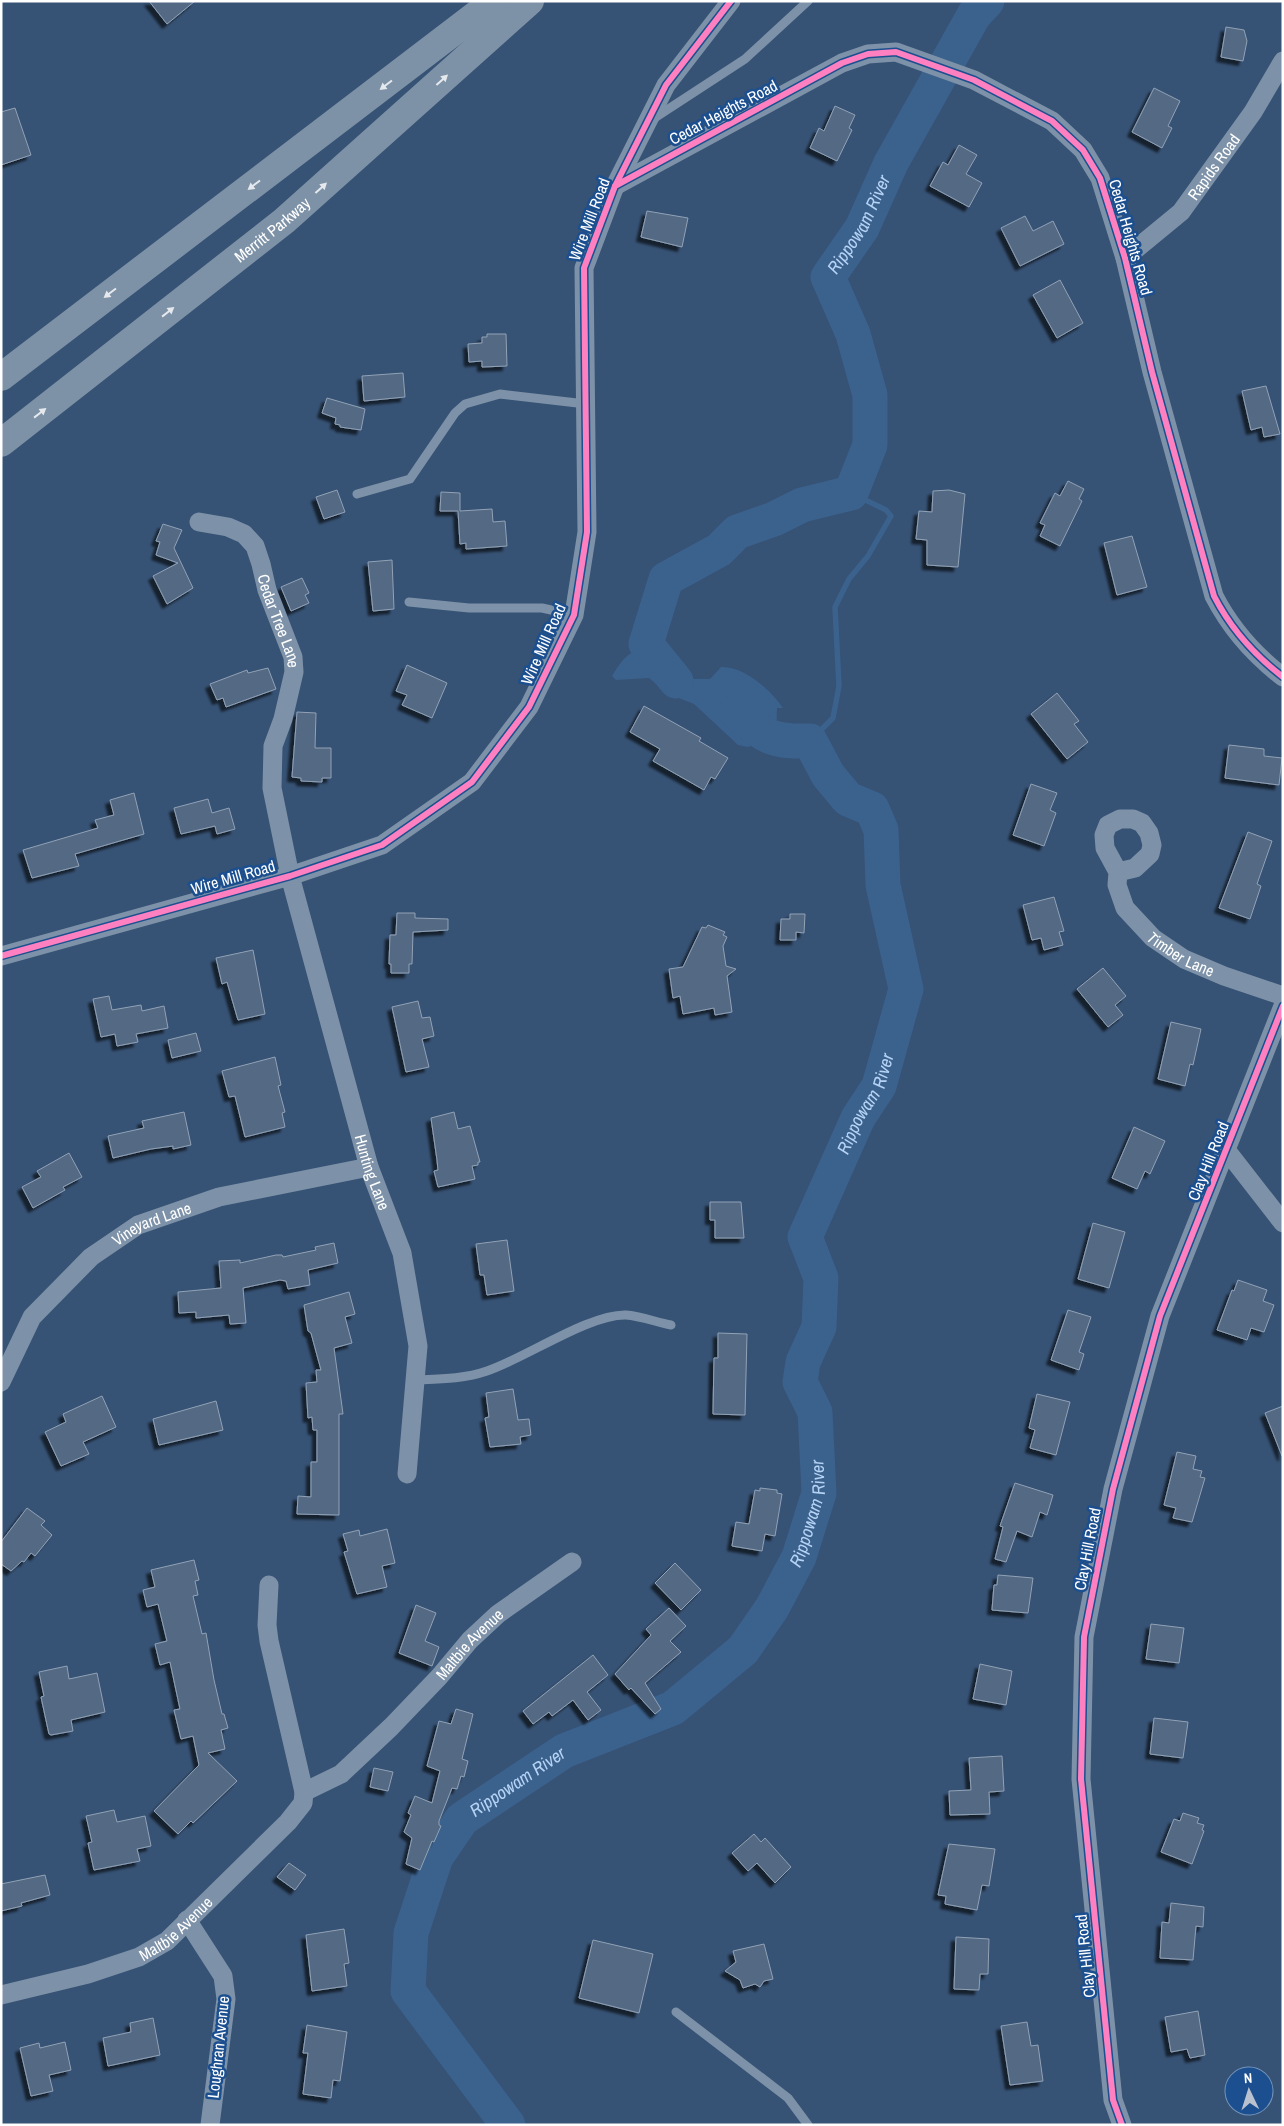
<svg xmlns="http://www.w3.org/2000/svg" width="1284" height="2126" font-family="'Archivo Narrow',sans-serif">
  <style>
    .water { fill: #3b618d }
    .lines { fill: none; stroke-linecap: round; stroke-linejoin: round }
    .stream { stroke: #3b618d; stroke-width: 5.5 }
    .river { stroke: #3b618d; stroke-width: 35 }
    .building { fill: #526984; stroke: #92a2b6; filter: url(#shadow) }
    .lane { stroke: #7d92a8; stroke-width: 9 }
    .street { stroke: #7d92a8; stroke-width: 19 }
    .highway { stroke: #7e92a7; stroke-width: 28 }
    .cycleway-casing { stroke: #1b4f8f; stroke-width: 9 }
    .cycleway { stroke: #ff80c0; stroke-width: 6 }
    .oneway { fill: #e5e9ed }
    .labels { text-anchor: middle; stroke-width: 5; stroke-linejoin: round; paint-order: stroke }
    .street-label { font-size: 16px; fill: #fff; stroke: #1b4f8f }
    .water-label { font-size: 18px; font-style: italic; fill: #b5d3f5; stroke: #1b4f8f }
  </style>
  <defs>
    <filter id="shadow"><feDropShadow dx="-4.5" dy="4.5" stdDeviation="1" flood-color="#0009"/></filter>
  </defs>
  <rect width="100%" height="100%" fill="#365274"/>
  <!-- water -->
  <path class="water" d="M 661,639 L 675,665 L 693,679 L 710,679 L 721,667 C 744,666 771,690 783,708 L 777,708 L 776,739 L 748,747 L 738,745 L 694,704 L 668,694 L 649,678 L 616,680 L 612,676 C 626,652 636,648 661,639 Z"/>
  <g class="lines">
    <!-- stream -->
    <path class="stream" d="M 810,741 L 833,718 L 839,686 L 835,607 L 849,579 L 868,556 L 891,516 L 886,510 L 851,493"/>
    <!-- river -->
    <g class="river">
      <path id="s1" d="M 676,681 L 646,644 L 666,579 L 719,550 L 737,532 L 774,519 L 802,505 L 851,493 L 870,445 L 870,395 L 853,334 L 828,277 L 862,228 L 891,163 L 974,15 L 987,1"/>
      <path id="s2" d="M 508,2125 L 408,1991 L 411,1933 L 436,1857 L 462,1819 L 564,1751 L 673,1708 L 743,1650 L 772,1608 L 799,1557 L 819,1493 L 815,1412 L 800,1382 L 803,1362 L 819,1327 L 821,1278 L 805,1237 L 858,1118 L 879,1086 L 906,989 L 883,885 L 881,830 L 872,809 L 848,799 L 828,775 L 810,741 C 772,742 766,738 737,712"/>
    </g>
  </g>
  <!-- building -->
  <path class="building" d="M 149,1 L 195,1 L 167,24 Z
    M 1226,27 L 1244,30 L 1247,41 L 1243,61 L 1221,57 Z
    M 1154,88 L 1180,101 L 1168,126 L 1172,128 L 1162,148 L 1132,132 Z
    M 835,106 L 855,115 L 849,128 L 852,130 L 837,161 L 810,148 L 819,128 L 824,131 Z
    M 15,108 L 31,155 L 1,165 L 1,112 Z
    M 959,145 L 977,155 L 966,174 L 982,183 L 969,207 L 930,186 L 943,162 L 948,165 Z
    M 647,211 L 688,218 L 682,247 L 641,237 Z
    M 1025,216 L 1033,231 L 1053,221 L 1064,244 L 1020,266 L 1001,228 Z
    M 1060,280 L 1083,323 L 1057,338 L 1033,295 Z
    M 487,334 L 506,334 L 507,366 L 482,367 L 482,361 L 469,362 L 468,344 L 482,343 L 482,337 L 487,337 Z
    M 403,373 L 405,397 L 364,401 L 362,376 Z
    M 1266,386 L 1280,434 L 1264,437 L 1262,427 L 1251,430 L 1242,391 Z
    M 327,398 L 365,409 L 361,430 L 340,427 L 340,425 L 335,424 L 336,418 L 322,413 Z
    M 1068,481 L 1084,489 L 1079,499 L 1082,501 L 1060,546 L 1040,536 L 1045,525 L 1040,523 L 1055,493 L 1060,496 Z
    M 337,490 L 345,512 L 324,519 L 316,497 Z
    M 949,490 L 965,494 L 958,567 L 927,565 L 927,540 L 916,539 L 919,511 L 932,512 L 933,491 Z
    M 441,492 L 460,493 L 460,511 L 492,509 L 493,522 L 505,521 L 507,546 L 466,549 L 466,543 L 460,544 L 458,511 L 440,511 Z
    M 163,524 L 182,530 L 174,548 L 193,588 L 167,604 L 153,576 L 178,563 L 156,555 L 160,542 L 156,541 Z
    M 1132,536 L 1147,587 L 1117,595 L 1104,543 Z
    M 392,560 L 394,609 L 373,611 L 368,562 Z
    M 302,578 L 309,593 L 305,595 L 309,603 L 291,611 L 281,587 Z
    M 407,665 L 447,683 L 432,718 L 402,705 L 407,695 L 396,691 Z
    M 268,668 L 276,689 L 226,707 L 223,698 L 217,700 L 210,684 L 247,670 L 248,673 Z
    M 1057,693 L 1079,721 L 1074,724 L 1088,742 L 1067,759 L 1031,714 Z
    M 644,706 L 701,738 L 699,741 L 728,758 L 715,779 L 711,777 L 704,790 L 653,761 L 660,749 L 630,732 Z
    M 297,712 L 316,713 L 315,748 L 331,748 L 331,778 L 322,778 L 322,782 L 301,781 L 301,778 L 292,777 Z
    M 1229,745 L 1264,749 L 1264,756 L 1282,758 L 1279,785 L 1225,778 Z
    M 1031,784 L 1057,793 L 1050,810 L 1056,813 L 1044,846 L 1013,835 Z
    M 134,793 L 144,834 L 75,854 L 79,866 L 32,878 L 23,850 L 98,828 L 95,820 L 114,815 L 110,800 Z
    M 208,799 L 212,813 L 229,808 L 235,829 L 217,834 L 215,826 L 181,834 L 174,808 Z
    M 1248,832 L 1272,841 L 1257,884 L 1261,886 L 1250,919 L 1219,908 Z
    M 1054,897 L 1064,931 L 1059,932 L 1063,945 L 1044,950 L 1041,938 L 1032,940 L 1023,905 Z
    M 397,913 L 415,913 L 415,918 L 448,919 L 448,930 L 413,932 L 412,964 L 409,964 L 409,973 L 391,973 L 391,964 L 389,964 L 390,935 L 396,935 Z
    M 790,914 L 805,914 L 804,933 L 796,932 L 796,940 L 780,940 L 781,919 L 790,919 Z
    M 708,925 L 725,932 L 723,935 L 727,937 L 723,946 L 726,966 L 736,969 L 727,976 L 732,1012 L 715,1015 L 714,1008 L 683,1014 L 680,996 L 673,998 L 669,969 L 683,967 L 702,927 L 706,928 Z
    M 253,950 L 265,1014 L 238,1020 L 227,982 L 222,984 L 216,958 Z
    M 1103,968 L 1126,996 L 1115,1005 L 1123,1015 L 1108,1027 L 1077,989 Z
    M 109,996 L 112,1010 L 141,1005 L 142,1011 L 164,1006 L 168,1028 L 136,1034 L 138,1042 L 117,1046 L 115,1034 L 101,1037 L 93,999 Z
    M 418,1001 L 422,1018 L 430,1017 L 434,1036 L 422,1039 L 429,1067 L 406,1072 L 392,1007 Z
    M 1171,1022 L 1201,1029 L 1193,1065 L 1190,1064 L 1185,1086 L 1158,1079 Z
    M 196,1033 L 201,1051 L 172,1058 L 168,1040 Z
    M 275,1057 L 281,1085 L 278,1086 L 285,1112 L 282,1113 L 285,1127 L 245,1137 L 235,1096 L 229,1097 L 222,1071 Z
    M 184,1112 L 191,1145 L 173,1149 L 173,1146 L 151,1149 L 113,1158 L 108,1136 L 144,1128 L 142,1121 Z
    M 454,1112 L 458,1129 L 470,1126 L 480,1162 L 478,1162 L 478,1165 L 472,1166 L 475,1179 L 438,1187 L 434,1171 L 438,1170 L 437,1160 L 431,1118 Z
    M 1134,1127 L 1165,1141 L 1150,1174 L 1145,1171 L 1137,1189 L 1112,1178 Z
    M 69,1153 L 82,1177 L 63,1187 L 65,1190 L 33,1208 L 22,1187 L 41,1177 L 37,1171 Z
    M 710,1202 L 741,1202 L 744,1238 L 715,1238 L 715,1220 L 710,1220 Z
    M 1093,1223 L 1125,1232 L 1109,1288 L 1078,1279 Z
    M 507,1240 L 514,1291 L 487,1295 L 484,1275 L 480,1275 L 476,1244 Z
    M 334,1243 L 338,1263 L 308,1270 L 310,1285 L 288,1289 L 286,1281 L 280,1280 L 243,1288 L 246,1323 L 230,1324 L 229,1315 L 196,1318 L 196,1312 L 179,1313 L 178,1292 L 221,1288 L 219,1261 L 240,1260 L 240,1263 L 276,1255 L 282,1255 L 283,1257 L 316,1250 L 315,1247 Z
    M 1238,1280 L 1267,1290 L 1263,1301 L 1274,1305 L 1264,1332 L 1251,1328 L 1247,1340 L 1217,1330 L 1232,1290 L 1234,1291 Z
    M 349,1292 L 355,1314 L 345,1317 L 352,1343 L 334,1348 L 343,1414 L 339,1414 L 339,1515 L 297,1514 L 298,1496 L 311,1497 L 311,1462 L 317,1462 L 317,1430 L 313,1430 L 312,1417 L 308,1418 L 306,1383 L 317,1382 L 316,1370 L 321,1370 L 311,1333 L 308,1331 L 304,1305 Z
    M 1068,1310 L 1091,1317 L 1079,1352 L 1084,1354 L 1079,1370 L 1051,1360 Z
    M 718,1333 L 747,1334 L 745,1415 L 713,1414 L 714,1358 L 718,1358 Z
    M 513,1389 L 518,1420 L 529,1419 L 531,1435 L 520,1437 L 521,1444 L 490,1447 L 485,1418 L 489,1417 L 486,1393 Z
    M 1037,1394 L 1070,1402 L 1056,1455 L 1030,1448 L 1035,1430 L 1029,1428 Z
    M 102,1396 L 116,1427 L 83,1442 L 89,1454 L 61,1466 L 45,1432 L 66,1422 L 63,1414 Z
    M 216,1401 L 223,1430 L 159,1445 L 153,1419 Z
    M 1283,1406 L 1283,1456 L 1282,1456 L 1265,1413 Z
    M 1177,1452 L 1196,1456 L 1193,1469 L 1202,1471 L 1200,1477 L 1205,1478 L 1192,1522 L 1173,1518 L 1176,1508 L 1164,1505 Z
    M 1015,1483 L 1053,1495 L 1047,1515 L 1040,1512 L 1032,1537 L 1017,1531 L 1006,1562 L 995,1559 L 1003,1527 L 1000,1526 Z
    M 760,1488 L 777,1490 L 777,1493 L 782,1494 L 775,1536 L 765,1534 L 762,1551 L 732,1546 L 736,1522 L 749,1524 L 755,1490 L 760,1491 Z
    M 27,1508 L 45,1521 L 41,1525 L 52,1535 L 35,1556 L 31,1553 L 24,1562 L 22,1561 L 11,1571 L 1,1564 L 1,1542 Z
    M 387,1529 L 395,1563 L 382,1566 L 387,1587 L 357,1594 L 344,1552 L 348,1551 L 343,1534 L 359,1530 L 360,1536 Z
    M 194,1560 L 199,1580 L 195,1581 L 198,1595 L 193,1596 L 202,1634 L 206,1633 L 214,1680 L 222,1714 L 224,1714 L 228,1728 L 221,1730 L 225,1749 L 208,1753 L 237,1781 L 193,1823 L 191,1821 L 178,1834 L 154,1811 L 199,1765 L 193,1736 L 181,1739 L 174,1710 L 180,1709 L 170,1662 L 160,1665 L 155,1644 L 167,1641 L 158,1604 L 147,1607 L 143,1590 L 155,1587 L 151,1570 Z
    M 675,1563 L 701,1590 L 681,1610 L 655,1583 Z
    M 998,1575 L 1033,1578 L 1028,1613 L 992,1610 L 994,1585 L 997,1585 Z
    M 416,1605 L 436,1613 L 425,1641 L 439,1647 L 432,1666 L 399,1653 Z
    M 669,1608 L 686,1626 L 670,1641 L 681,1652 L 645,1683 L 661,1709 L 655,1714 L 631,1688 L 629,1690 L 615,1674 L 651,1635 L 646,1629 Z
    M 1151,1624 L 1184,1628 L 1179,1663 L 1146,1659 Z
    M 593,1655 L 608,1675 L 587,1692 L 601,1710 L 588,1720 L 573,1700 L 552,1716 L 549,1712 L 533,1724 L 523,1711 Z
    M 980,1664 L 1012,1671 L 1006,1705 L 973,1699 Z
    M 67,1666 L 69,1679 L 97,1673 L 105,1712 L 71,1720 L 73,1731 L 51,1735 L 49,1734 L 41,1697 L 44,1696 L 39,1672 Z
    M 456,1709 L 473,1714 L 462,1759 L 468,1761 L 464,1777 L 461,1776 L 457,1789 L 452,1788 L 439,1821 L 439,1825 L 441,1826 L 434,1842 L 432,1841 L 420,1870 L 406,1864 L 412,1838 L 404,1832 L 411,1815 L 408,1813 L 415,1796 L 432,1803 L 440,1771 L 427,1766 L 439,1721 L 451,1724 Z
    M 1154,1718 L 1188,1722 L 1183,1758 L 1150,1754 Z
    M 1002,1756 L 1004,1791 L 989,1792 L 990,1814 L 950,1815 L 949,1791 L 971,1790 L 969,1758 Z
    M 374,1768 L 393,1772 L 388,1791 L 370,1787 Z
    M 114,1810 L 117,1822 L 145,1816 L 151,1846 L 137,1849 L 140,1861 L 94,1870 L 88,1843 L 92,1842 L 86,1816 Z
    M 1183,1813 L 1199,1818 L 1197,1823 L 1204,1825 L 1202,1830 L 1204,1831 L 1192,1864 L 1161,1852 L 1174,1819 L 1180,1821 Z
    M 754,1834 L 761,1842 L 765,1838 L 791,1867 L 775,1883 L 757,1863 L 748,1871 L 732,1853 Z
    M 949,1844 L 995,1849 L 989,1886 L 982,1885 L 977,1910 L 945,1904 L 946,1896 L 938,1895 Z
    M 289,1863 L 306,1875 L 295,1890 L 277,1877 Z
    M 45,1875 L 50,1895 L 21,1903 L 22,1906 L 1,1911 L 1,1884 Z
    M 1171,1903 L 1204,1907 L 1203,1927 L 1196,1926 L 1193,1960 L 1160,1958 L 1162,1922 L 1169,1923 Z
    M 344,1929 L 349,1963 L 344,1964 L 347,1986 L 312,1991 L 306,1935 Z
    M 956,1937 L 989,1939 L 988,1974 L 980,1974 L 979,1990 L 954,1989 Z
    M 593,1940 L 653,1954 L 639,2013 L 579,1998 Z
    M 764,1944 L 773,1979 L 764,1981 L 760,1987 L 755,1984 L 743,1988 L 740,1980 L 725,1971 L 736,1962 L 733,1951 Z
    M 1198,2011 L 1205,2055 L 1190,2058 L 1187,2049 L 1171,2052 L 1165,2017 Z
    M 153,2018 L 160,2055 L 108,2066 L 103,2038 L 131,2032 L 130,2023 Z
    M 1027,2022 L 1031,2046 L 1038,2045 L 1043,2081 L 1010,2085 L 1001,2026 Z
    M 307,2025 L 347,2032 L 340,2081 L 333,2080 L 331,2098 L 303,2094 L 308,2053 L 303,2053 Z
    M 65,2042 L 71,2070 L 49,2075 L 53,2091 L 31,2096 L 20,2048 L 39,2043 L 40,2048 Z"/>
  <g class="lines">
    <!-- lane -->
    <path class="lane" d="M 653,119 L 745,59 L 808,1
      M 357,494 L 410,479 L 455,413 L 465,404 L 500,394 L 586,404
      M 409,602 L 469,608 L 542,608 L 574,615
      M 415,1380 C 439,1379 464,1379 487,1371 C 526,1358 589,1314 626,1315 C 640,1316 656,1322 671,1325
      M 676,2012 L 788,2098 L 808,2125"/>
    <!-- street -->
    <g class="street">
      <path d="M 615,186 L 842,63 L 868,54 L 896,52 L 974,80 L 1052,121 L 1083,150 L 1100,178 L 1125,258 L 1152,372 L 1214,596 C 1231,629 1253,654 1283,677"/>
      <path id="s3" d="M 1125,258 L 1181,212 L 1253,112 L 1283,61"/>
      <path id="s4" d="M 199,522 L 228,527 L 244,534 L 255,546 L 261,564 L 267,590 L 293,657 L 294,672 L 283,719 L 273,746 L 272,788 L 290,876 L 369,1167 L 402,1253 L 418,1346 L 407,1474"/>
      <path id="s5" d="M 1118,872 L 1135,868 L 1150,854 L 1152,845 L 1149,833 L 1142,823 L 1133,819 L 1120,819 L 1108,825 L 1104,835 L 1105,848 L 1118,872 L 1117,885 L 1125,908 L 1153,938 L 1184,959 L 1224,976 L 1283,996"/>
      <path d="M 1,956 L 290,876 L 382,845 L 472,782 L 529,707 L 574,615 L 587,532 L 584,268 L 615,186 L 666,85 L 731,1"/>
      <path d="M 1227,1151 L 1283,1223"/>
      <path id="s6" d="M 1,1382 L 32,1317 L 91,1257 L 138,1225 L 219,1197 L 369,1167"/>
      <path id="s7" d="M 304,1792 L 341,1774 L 391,1727 L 439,1677 L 470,1640 L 498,1614 L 572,1562"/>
      <path d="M 187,1920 L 223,1976 L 226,1999 L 210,2125"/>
      <path id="s8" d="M 1,1995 L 88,1974 L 139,1957 L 167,1941 L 288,1822 L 303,1803 L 304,1792 L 269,1641 L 267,1625 L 269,1585"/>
      <path d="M 1122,2125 L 1113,2100 L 1081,1779 L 1084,1637 L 1113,1489 L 1160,1316 L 1283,1006"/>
    </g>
    <!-- highway -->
    <g class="highway">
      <path d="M 1,377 L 494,1"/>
      <path id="s9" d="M 1,443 L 284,221 L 530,1"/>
    </g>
    <defs>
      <path id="cycleway" d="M 615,186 L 842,63 L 868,54 L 896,52 L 974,80 L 1052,121 L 1083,150 L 1100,178 L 1125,258 L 1152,372 L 1214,596 C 1231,629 1253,654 1283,677
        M 1,956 L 290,876 L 382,845 L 472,782 L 529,707 L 574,615 L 587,532 L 584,268 L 615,186 L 666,85 L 731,1
        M 1122,2125 L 1113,2100 L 1081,1779 L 1084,1637 L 1113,1489 L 1160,1316 L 1283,1006"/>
    </defs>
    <!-- cycleway casing -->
    <use href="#cycleway" class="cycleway-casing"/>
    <!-- cycleway -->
    <use href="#cycleway" class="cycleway"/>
  </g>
  <!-- one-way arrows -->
  <defs><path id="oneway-solid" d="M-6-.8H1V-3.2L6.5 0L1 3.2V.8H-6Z" transform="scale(1.25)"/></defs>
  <g class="oneway">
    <use href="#oneway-solid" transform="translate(442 80) rotate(-42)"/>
    <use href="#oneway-solid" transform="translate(386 85) rotate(143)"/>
    <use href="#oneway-solid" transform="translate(254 185) rotate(143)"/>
    <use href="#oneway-solid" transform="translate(321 188) rotate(-42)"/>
    <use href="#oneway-solid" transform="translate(110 293) rotate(143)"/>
    <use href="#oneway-solid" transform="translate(168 312) rotate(-38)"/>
    <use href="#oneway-solid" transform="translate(40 413) rotate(-38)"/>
  </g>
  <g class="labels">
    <!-- street labels -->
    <g class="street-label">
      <text transform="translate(723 112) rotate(-28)" y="6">Cedar Heights Road</text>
      <text dy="6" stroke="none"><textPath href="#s3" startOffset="128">Rapids Road</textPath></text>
      <text transform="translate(589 219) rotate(-69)" y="6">Wire Mill Road</text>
      <text dy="6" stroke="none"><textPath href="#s9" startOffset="345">Merritt Parkway</textPath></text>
      <text transform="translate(1131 237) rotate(74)" y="6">Cedar Heights Road</text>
      <text dy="6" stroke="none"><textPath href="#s4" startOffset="142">Cedar Tree Lane</textPath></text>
      <text transform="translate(543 644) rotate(-66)" y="6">Wire Mill Road</text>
      <text transform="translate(233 877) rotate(-16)" y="6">Wire Mill Road</text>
      <text dy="6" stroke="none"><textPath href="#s5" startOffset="270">Timber Lane</textPath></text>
      <text transform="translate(1208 1161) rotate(-68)" y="6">Clay Hill Road</text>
      <text dy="6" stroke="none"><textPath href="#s4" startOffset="712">Hunting Lane</textPath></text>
      <text dy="6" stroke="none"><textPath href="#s6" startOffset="226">Vineyard Lane</textPath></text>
      <text transform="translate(1087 1549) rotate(-79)" y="6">Clay Hill Road</text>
      <text dy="6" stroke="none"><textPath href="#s7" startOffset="224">Maltbie Avenue</textPath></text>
      <text dy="6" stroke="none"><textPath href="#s8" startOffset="190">Maltbie Avenue</textPath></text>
      <text transform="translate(1085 1956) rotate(-96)" y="6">Clay Hill Road</text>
      <text transform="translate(218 2047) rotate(-84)" y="6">Loughran Avenue</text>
    </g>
    <!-- water labels -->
    <g class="water-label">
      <text dy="6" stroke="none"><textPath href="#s1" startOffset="611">Rippowam River</textPath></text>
      <text dy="6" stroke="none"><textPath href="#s2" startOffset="1271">Rippowam River</textPath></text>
      <text dy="6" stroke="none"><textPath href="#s2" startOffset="836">Rippowam River</textPath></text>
      <text dy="6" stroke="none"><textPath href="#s2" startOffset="418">Rippowam River</textPath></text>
    </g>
  </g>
  <!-- border -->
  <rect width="1284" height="2126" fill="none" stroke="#ffffff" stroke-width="5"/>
  <!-- north arrow -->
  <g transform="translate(1249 2091) rotate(356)"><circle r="24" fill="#1b4f8f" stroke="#7695bc"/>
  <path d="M0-4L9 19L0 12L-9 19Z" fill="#b9c2ce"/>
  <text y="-8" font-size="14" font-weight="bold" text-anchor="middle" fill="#ffffff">N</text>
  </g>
</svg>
